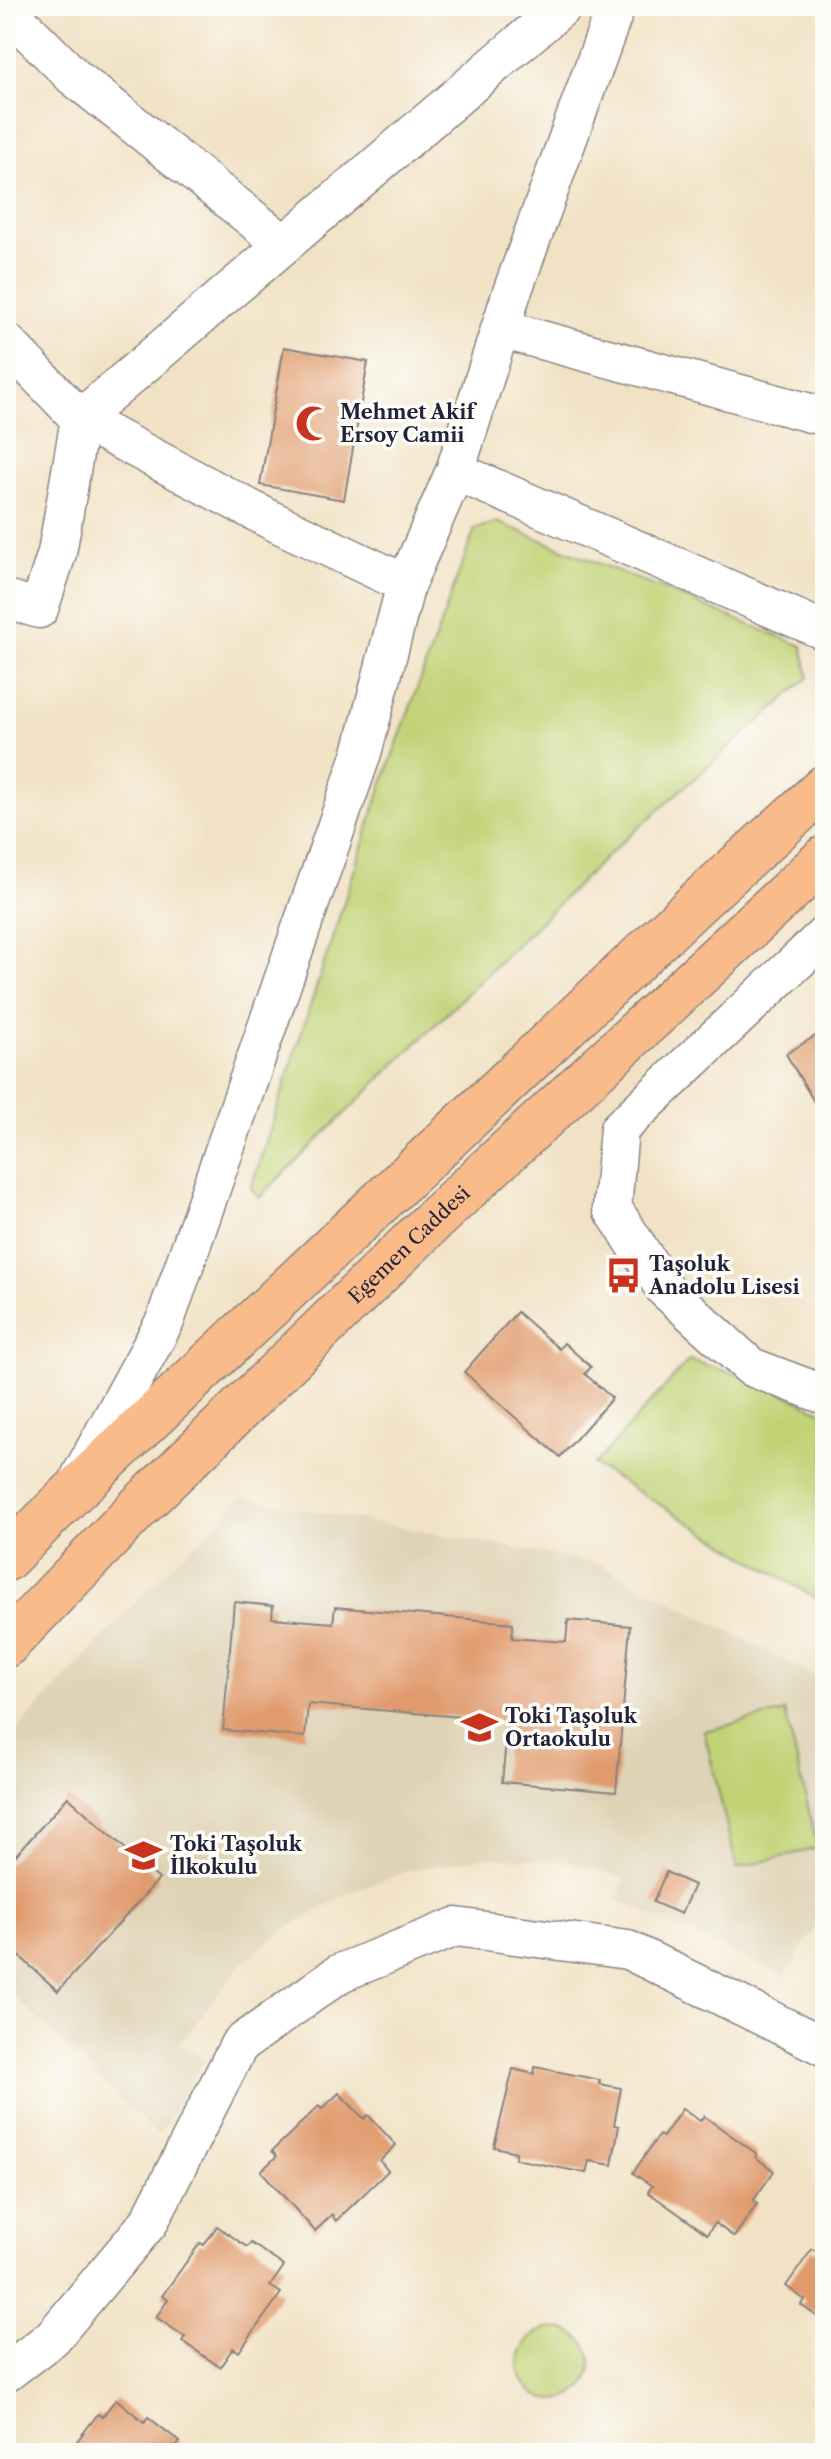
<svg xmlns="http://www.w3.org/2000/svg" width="831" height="2459" font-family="'Libre Caslon Text',serif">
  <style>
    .built { fill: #dfd3b5 }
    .green { fill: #c1d275; stroke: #727a58; stroke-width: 2 }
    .building { fill: #e09a6c }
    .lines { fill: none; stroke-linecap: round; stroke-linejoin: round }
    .minor-casing { stroke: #8a8280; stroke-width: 41 }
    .major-casing { stroke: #8a8280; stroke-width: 47 }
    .minor { stroke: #fff; stroke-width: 38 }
    .major { stroke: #fabb8b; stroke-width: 44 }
    .labels { text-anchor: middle; stroke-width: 7; stroke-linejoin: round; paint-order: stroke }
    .poi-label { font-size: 20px; font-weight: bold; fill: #22223b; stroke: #fdfcf7; text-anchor: start }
    .street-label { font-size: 20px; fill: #22223b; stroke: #fdfcf7 }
  </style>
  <rect width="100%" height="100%" fill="#fdfcf7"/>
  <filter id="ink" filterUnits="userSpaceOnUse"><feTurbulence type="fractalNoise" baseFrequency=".0125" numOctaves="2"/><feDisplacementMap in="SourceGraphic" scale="16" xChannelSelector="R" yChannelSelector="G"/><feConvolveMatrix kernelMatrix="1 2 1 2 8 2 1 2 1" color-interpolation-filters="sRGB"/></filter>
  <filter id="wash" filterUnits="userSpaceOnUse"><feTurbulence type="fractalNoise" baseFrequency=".006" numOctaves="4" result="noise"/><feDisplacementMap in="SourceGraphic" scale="32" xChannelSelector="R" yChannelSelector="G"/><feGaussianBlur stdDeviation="1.8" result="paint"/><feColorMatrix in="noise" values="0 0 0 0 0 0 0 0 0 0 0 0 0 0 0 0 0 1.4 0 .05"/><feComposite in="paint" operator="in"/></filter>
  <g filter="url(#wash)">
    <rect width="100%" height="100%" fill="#f1e2c5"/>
    <!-- built -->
    <path class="built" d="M 243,1498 L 599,1564 L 825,1681 L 825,1914 L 785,1976 L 618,1900 L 625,1878 L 566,1861 L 484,1857 L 408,1871 L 350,1892 L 284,1930 L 244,1961 L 179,2044 L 205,2060 L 158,2136 L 6,1988 L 6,1742 L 158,1579 Z"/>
    <!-- green -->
    <path class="green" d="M 497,522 L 802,646 L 809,677 L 609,854 L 259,1198 L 251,1188 L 383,782 L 475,529 Z
      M 689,1360 L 756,1380 L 825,1413 L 825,1604 L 594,1465 Z
      M 785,1712 L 818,1848 L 737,1868 L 704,1731 Z
      M519 2364a36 36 0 1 1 72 0a36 36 0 1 1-72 0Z"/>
    <g id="blocks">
      <!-- building -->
      <path class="building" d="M 284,347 L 368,362 L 344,500 L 260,485 Z
        M 825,1030 L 825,1120 L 786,1054 Z
        M 517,1312 L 559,1349 L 564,1343 L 591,1367 L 585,1374 L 612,1398 L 560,1457 L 464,1372 Z
        M 234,1602 L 273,1606 L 272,1618 L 333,1623 L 335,1607 L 513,1623 L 512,1638 L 566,1642 L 568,1620 L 630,1626 L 616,1792 L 502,1782 L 508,1721 L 308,1704 L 305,1737 L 223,1730 Z
        M 68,1797 L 159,1879 L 58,1991 L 6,1944 L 6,1866 Z
        M 666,1872 L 694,1885 L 681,1914 L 653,1902 Z
        M 535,2067 L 600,2080 L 599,2084 L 621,2088 L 614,2125 L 619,2126 L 612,2165 L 589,2161 L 586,2173 L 515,2159 L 516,2152 L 494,2147 L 513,2069 L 534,2074 Z
        M 339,2093 L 364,2119 L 368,2115 L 396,2145 L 380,2161 L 388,2171 L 336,2221 L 332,2215 L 315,2231 L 261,2171 L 277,2156 L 272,2151 L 319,2106 L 322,2109 Z
        M 682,2109 L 700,2121 L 704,2116 L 757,2154 L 755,2157 L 774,2171 L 753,2201 L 757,2204 L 734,2237 L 715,2223 L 707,2234 L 648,2192 L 652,2186 L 633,2173 L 659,2135 L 663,2137 Z
        M 217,2226 L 247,2247 L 251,2243 L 284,2266 L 270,2286 L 281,2293 L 239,2352 L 233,2348 L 220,2367 L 182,2341 L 185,2337 L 156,2317 L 168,2300 L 162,2296 L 200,2243 L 204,2245 Z
        M 825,2237 L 825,2322 L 801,2305 L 805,2300 L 786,2286 L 812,2249 L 816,2251 Z
        M 116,2399 L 144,2422 L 148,2417 L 180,2442 L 171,2453 L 68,2453 L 98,2414 L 102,2417 Z"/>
    </g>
  </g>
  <g filter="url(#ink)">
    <use href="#blocks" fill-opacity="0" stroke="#8a8280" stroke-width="2"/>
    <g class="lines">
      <defs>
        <path id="minor" d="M 6,9 L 74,77 L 284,244
          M 501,329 L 825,417
          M 6,342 L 80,419 L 271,520 L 406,584
          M 455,471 L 825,631
          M 6,599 L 39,609 L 57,553 L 80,419 L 563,6
          M 825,935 L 619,1129 L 612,1208 L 665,1289 L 751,1367 L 825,1395
          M 80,1477 L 165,1321 L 362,753 L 406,584 L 455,471 L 511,295 L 616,6
          M 6,2373 L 52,2338 L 149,2222 L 239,2045 L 340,1973 L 456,1927 L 628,1950 L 825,2047"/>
        <g id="major">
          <path d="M 6,1559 L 70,1495 L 700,900 L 825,787"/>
          <path id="s1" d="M 6,1645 L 140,1506 L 438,1216 L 825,858"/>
        </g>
      </defs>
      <!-- minor casing -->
      <use href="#minor" class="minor-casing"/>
      <!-- major casing -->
      <use href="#major" class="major-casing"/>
      <!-- minor -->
      <use href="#minor" class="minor"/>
      <!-- major -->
      <use href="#major" class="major"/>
    </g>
  </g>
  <!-- icons -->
  <defs>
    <symbol id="mosque-bare" viewBox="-9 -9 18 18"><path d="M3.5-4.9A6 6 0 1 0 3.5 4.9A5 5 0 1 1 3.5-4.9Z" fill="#c8321e" stroke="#fdfcf7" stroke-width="2.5" paint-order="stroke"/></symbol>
    <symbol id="bus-bare" viewBox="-9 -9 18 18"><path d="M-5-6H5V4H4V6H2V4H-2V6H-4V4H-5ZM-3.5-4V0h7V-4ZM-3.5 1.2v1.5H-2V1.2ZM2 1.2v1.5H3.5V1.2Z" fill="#c8321e" stroke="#fdfcf7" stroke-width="2.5" paint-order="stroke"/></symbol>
    <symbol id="school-bare" viewBox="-9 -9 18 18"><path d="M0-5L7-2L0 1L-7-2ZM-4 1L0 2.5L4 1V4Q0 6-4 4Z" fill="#c8321e" stroke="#fdfcf7" stroke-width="2.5" paint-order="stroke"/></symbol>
  </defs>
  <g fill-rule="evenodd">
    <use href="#mosque-bare" x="288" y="398" width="51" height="51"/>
    <use href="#bus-bare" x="598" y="1250" width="51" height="51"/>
    <use href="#school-bare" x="454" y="1702" width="51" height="51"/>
    <use href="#school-bare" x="118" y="1830" width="51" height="51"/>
  </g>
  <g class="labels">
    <!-- poi labels -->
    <g class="poi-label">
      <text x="340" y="419">Mehmet Akif<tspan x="340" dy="23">Ersoy Camii</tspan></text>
      <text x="649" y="1271">Taşoluk<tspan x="649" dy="23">Anadolu Lisesi</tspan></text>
      <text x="505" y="1723">Toki Taşoluk<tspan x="505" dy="23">Ortaokulu</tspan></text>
      <text x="170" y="1851">Toki Taşoluk<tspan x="170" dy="23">İlkokulu</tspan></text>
    </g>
    <!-- street labels -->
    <g class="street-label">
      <text dy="7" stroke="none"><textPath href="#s1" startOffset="568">Egemen Caddesi</textPath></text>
    </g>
  </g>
  <!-- margin -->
  <rect width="831" height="2459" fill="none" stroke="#fdfcf7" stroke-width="32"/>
</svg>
